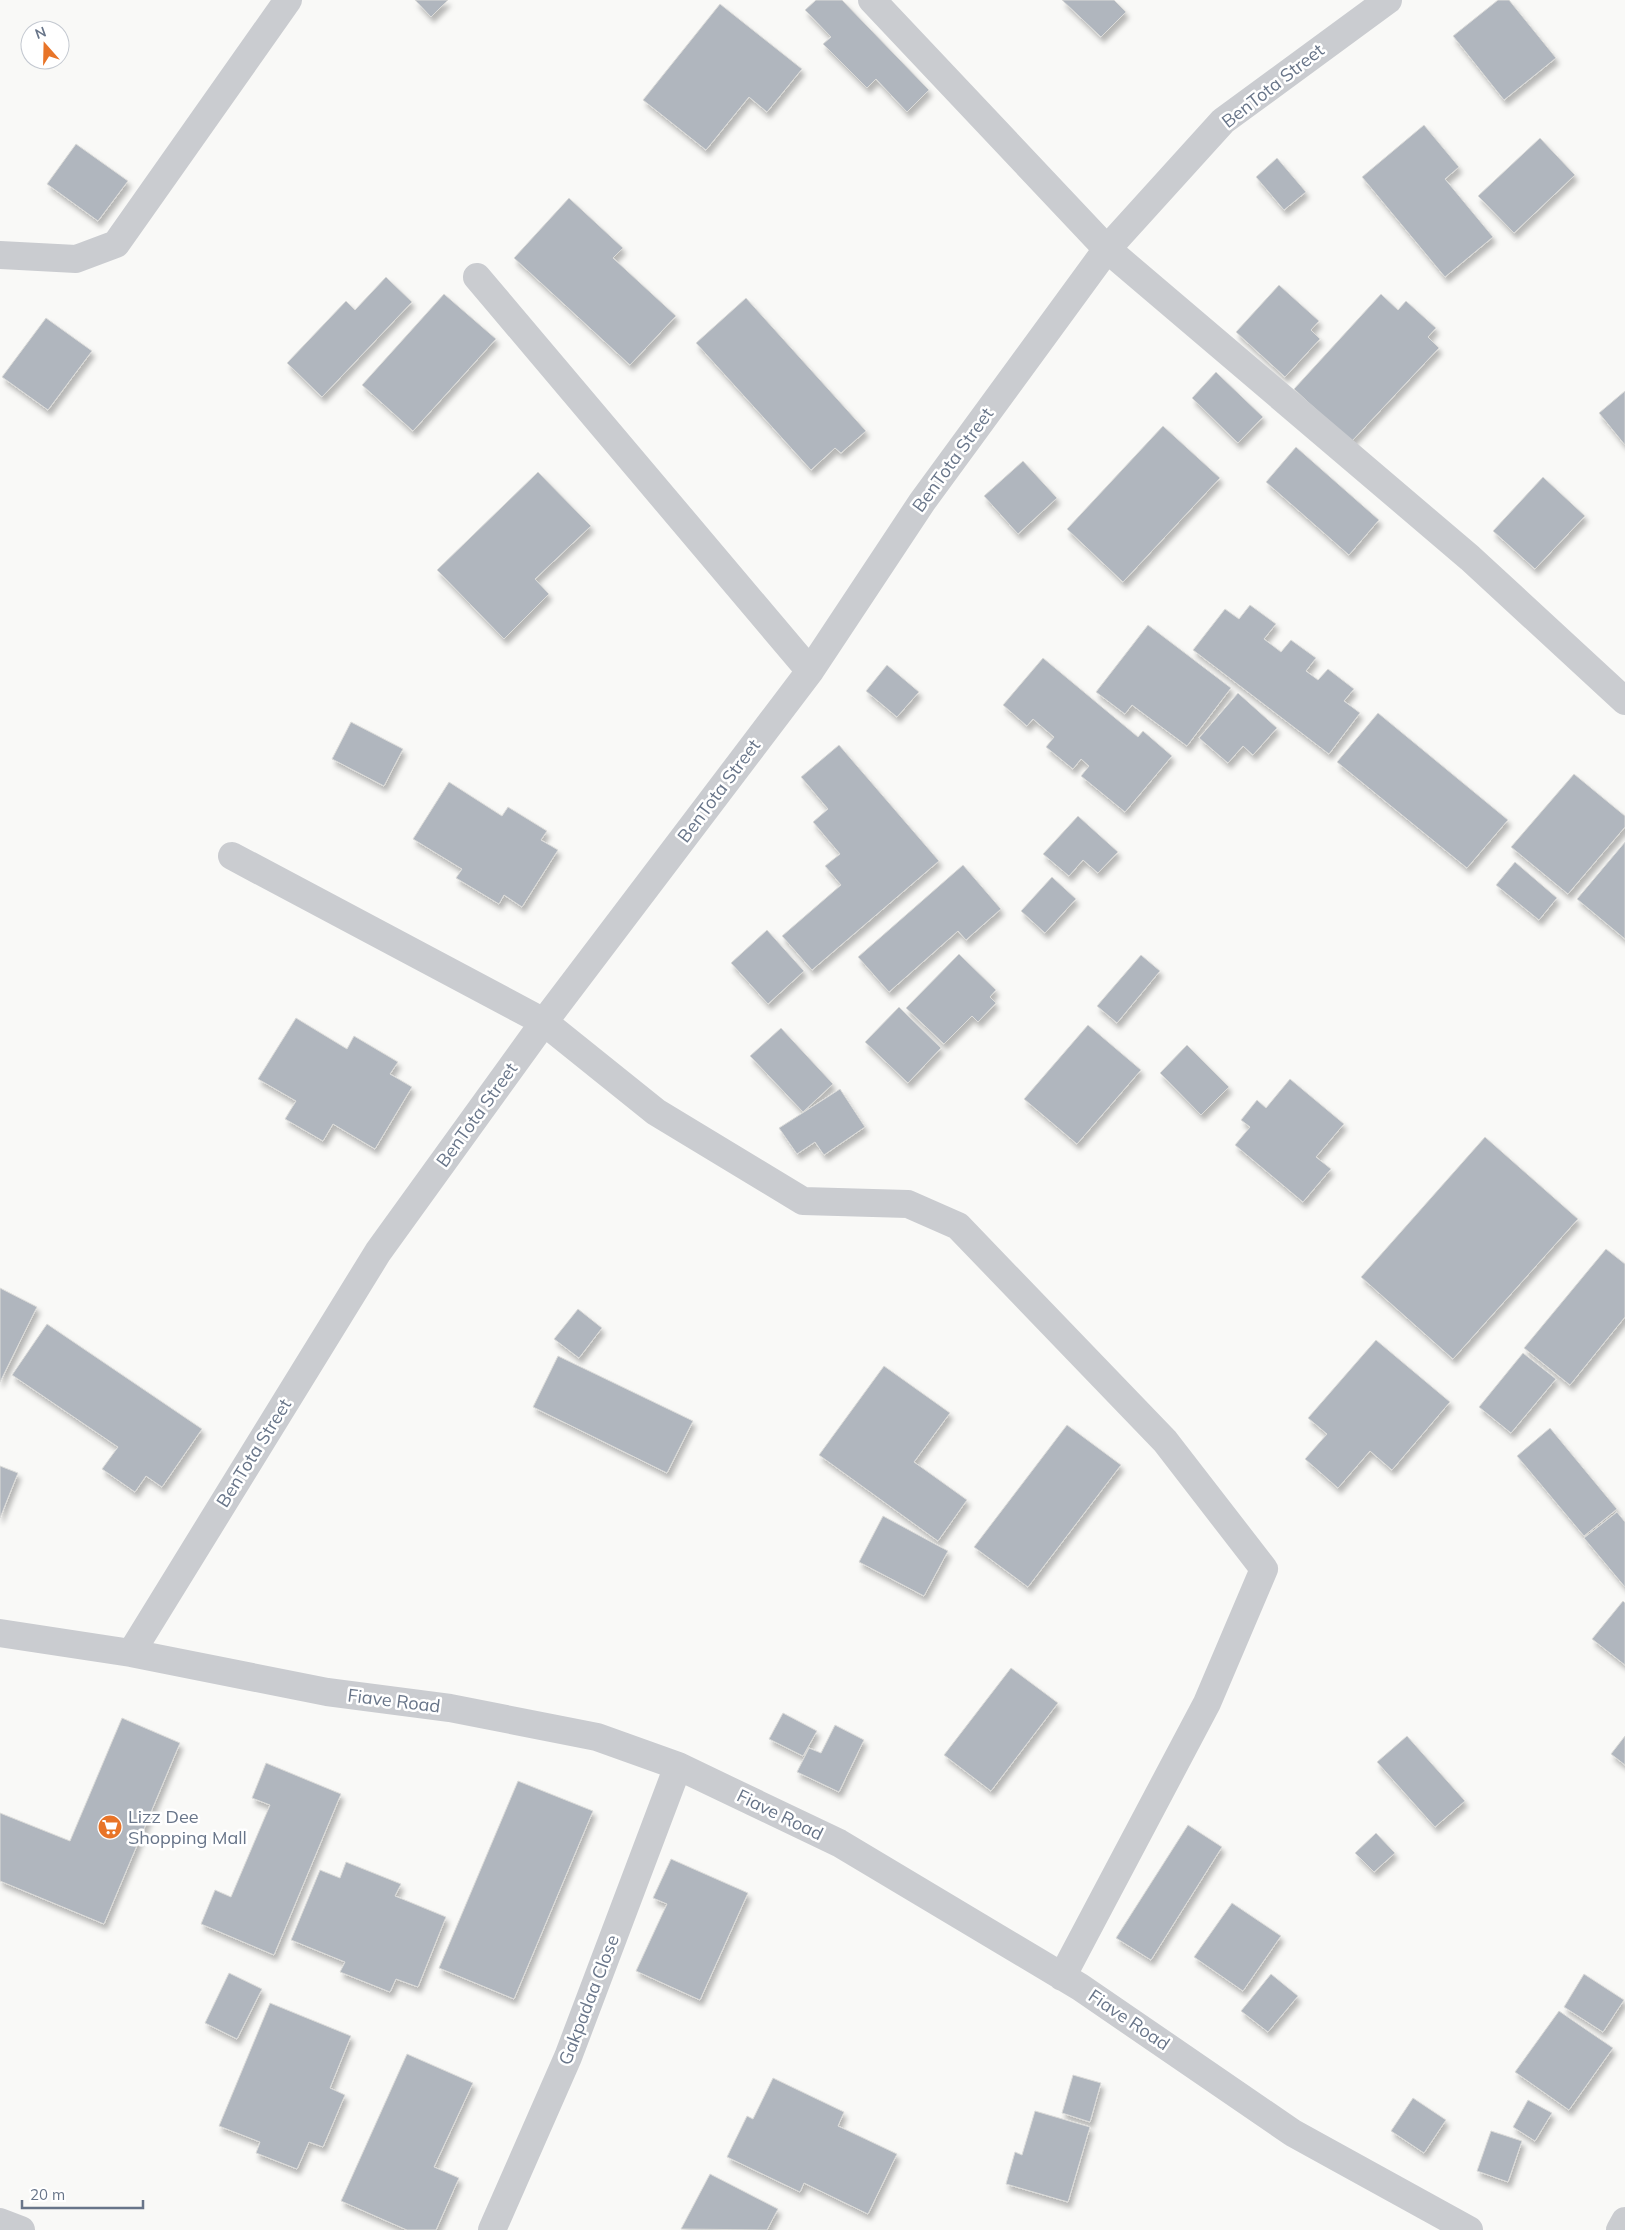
<svg xmlns="http://www.w3.org/2000/svg" width="1625" height="2230" font-family="Mulish,sans-serif">
  <style>
    .building { fill: #b0b6be; stroke: #dbdbd9; filter: url(#shadow) }
    .lines { fill: none; stroke-linecap: round; stroke-linejoin: round }
    .minor { stroke: #caccd0; stroke-width: 28 }
    .labels { text-anchor: middle; stroke-width: 5; stroke-linejoin: round; paint-order: stroke }
    .street-label { font-size: 18px; fill: #687589; stroke: #fff }
    .poi-label { font-size: 18px; fill: #687589; stroke: #fff; text-anchor: start }
  </style>
  <defs>
    <filter id="shadow"><feDropShadow dx="3" dy="5.5" stdDeviation="2.5" flood-color="#0004"/></filter>
  </defs>
  <rect width="100%" height="100%" fill="#f9f9f7"/>
  <!-- building -->
  <path class="building" d="M 415,0 L 448,0 L 431,17 Z
    M 816,0 L 842,0 L 929,90 L 907,112 L 876,79 L 867,88 L 823,44 L 831,37 L 805,10 Z
    M 1062,0 L 1114,0 L 1126,12 L 1101,37 Z
    M 1498,0 L 1509,0 L 1556,58 L 1504,100 L 1453,36 Z
    M 720,4 L 802,69 L 767,112 L 749,97 L 706,150 L 643,100 Z
    M 1424,125 L 1459,167 L 1445,179 L 1493,237 L 1445,277 L 1362,177 Z
    M 1540,138 L 1575,175 L 1514,233 L 1478,196 Z
    M 76,144 L 128,181 L 98,221 L 47,184 Z
    M 1277,158 L 1306,192 L 1284,210 L 1256,177 Z
    M 569,198 L 623,248 L 613,258 L 676,316 L 630,365 L 514,258 Z
    M 386,277 L 412,302 L 322,397 L 287,363 L 346,301 L 355,310 Z
    M 1279,285 L 1319,321 L 1311,330 L 1320,339 L 1285,377 L 1236,332 Z
    M 444,294 L 496,339 L 413,431 L 362,385 Z
    M 1381,294 L 1398,310 L 1406,301 L 1436,328 L 1428,337 L 1439,348 L 1351,442 L 1294,389 Z
    M 746,298 L 866,431 L 841,453 L 835,448 L 811,470 L 696,343 Z
    M 46,318 L 92,351 L 48,410 L 2,377 Z
    M 1216,372 L 1263,417 L 1238,443 L 1192,398 Z
    M 1625,391 L 1625,445 L 1599,413 Z
    M 1163,426 L 1220,478 L 1123,582 L 1067,529 Z
    M 1296,447 L 1379,520 L 1349,555 L 1266,482 Z
    M 1023,461 L 1057,498 L 1018,534 L 984,496 Z
    M 538,472 L 591,526 L 535,579 L 549,594 L 504,639 L 437,570 Z
    M 1543,477 L 1585,516 L 1535,569 L 1493,531 Z
    M 1250,605 L 1276,624 L 1264,639 L 1281,652 L 1291,640 L 1316,658 L 1306,671 L 1318,680 L 1328,669 L 1354,689 L 1344,701 L 1360,713 L 1329,754 L 1193,650 L 1225,609 L 1239,619 Z
    M 1148,625 L 1231,688 L 1187,746 L 1132,705 L 1125,714 L 1096,692 Z
    M 1043,658 L 1138,737 L 1143,731 L 1172,756 L 1125,812 L 1081,776 L 1089,766 L 1081,759 L 1073,769 L 1046,747 L 1054,737 L 1033,719 L 1027,726 L 1003,705 Z
    M 887,665 L 919,692 L 897,717 L 866,691 Z
    M 1238,693 L 1277,728 L 1253,755 L 1243,746 L 1228,763 L 1199,738 Z
    M 1378,713 L 1508,820 L 1467,868 L 1337,762 Z
    M 351,722 L 403,749 L 384,786 L 332,759 Z
    M 839,745 L 939,861 L 812,970 L 782,936 L 841,885 L 825,866 L 840,854 L 813,822 L 828,809 L 801,777 Z
    M 1574,774 L 1625,816 L 1625,827 L 1568,894 L 1511,847 Z
    M 449,782 L 502,816 L 508,807 L 547,831 L 541,840 L 558,850 L 522,907 L 504,895 L 499,904 L 456,878 L 462,869 L 413,839 Z
    M 1078,816 L 1118,852 L 1098,873 L 1083,860 L 1069,876 L 1043,854 Z
    M 1625,842 L 1625,939 L 1577,899 Z
    M 1515,862 L 1557,898 L 1539,920 L 1496,885 Z
    M 963,865 L 1001,909 L 966,940 L 958,931 L 889,992 L 858,957 Z
    M 1052,877 L 1076,899 L 1045,933 L 1021,911 Z
    M 767,930 L 804,971 L 768,1004 L 731,963 Z
    M 959,954 L 996,990 L 990,997 L 996,1003 L 978,1022 L 972,1016 L 944,1044 L 906,1008 Z
    M 1141,955 L 1160,971 L 1117,1023 L 1097,1006 Z
    M 899,1007 L 941,1048 L 908,1083 L 865,1042 Z
    M 296,1018 L 347,1049 L 354,1036 L 398,1062 L 390,1074 L 412,1087 L 375,1149 L 333,1124 L 323,1141 L 285,1119 L 296,1101 L 258,1079 Z
    M 1088,1025 L 1141,1070 L 1077,1144 L 1024,1099 Z
    M 781,1028 L 833,1084 L 803,1112 L 750,1056 Z
    M 1187,1045 L 1229,1087 L 1201,1115 L 1160,1073 Z
    M 1290,1079 L 1344,1124 L 1316,1157 L 1331,1169 L 1303,1202 L 1235,1145 L 1250,1127 L 1241,1120 L 1257,1100 L 1266,1108 Z
    M 840,1089 L 865,1127 L 824,1155 L 815,1142 L 797,1154 L 779,1128 Z
    M 1485,1137 L 1578,1219 L 1453,1359 L 1361,1277 Z
    M 1606,1249 L 1625,1264 L 1625,1317 L 1570,1385 L 1524,1348 Z
    M 0,1288 L 37,1307 L 0,1382 Z
    M 578,1309 L 602,1328 L 579,1358 L 554,1339 Z
    M 47,1324 L 202,1429 L 162,1487 L 146,1476 L 135,1492 L 102,1469 L 118,1447 L 12,1375 Z
    M 1376,1340 L 1450,1402 L 1392,1470 L 1370,1451 L 1338,1488 L 1305,1459 L 1327,1434 L 1308,1418 Z
    M 1523,1353 L 1556,1379 L 1511,1433 L 1479,1407 Z
    M 558,1356 L 693,1421 L 667,1473 L 533,1407 Z
    M 884,1366 L 950,1413 L 914,1462 L 967,1500 L 938,1541 L 819,1455 Z
    M 1067,1425 L 1121,1465 L 1028,1587 L 974,1547 Z
    M 1550,1428 L 1617,1509 L 1584,1536 L 1517,1456 Z
    M 0,1466 L 18,1473 L 0,1518 Z
    M 1617,1512 L 1625,1522 L 1625,1587 L 1584,1538 Z
    M 883,1516 L 948,1551 L 924,1596 L 859,1562 Z
    M 1623,1601 L 1625,1603 L 1625,1665 L 1592,1639 Z
    M 1011,1668 L 1058,1703 L 991,1791 L 944,1755 Z
    M 783,1713 L 817,1731 L 803,1756 L 769,1739 Z
    M 122,1718 L 180,1743 L 104,1924 L 0,1881 L 0,1813 L 70,1841 Z
    M 835,1725 L 864,1740 L 839,1792 L 797,1772 L 809,1748 L 821,1753 Z
    M 1407,1736 L 1465,1801 L 1435,1827 L 1377,1762 Z
    M 1625,1736 L 1625,1765 L 1611,1754 Z
    M 266,1763 L 341,1794 L 274,1955 L 201,1924 L 215,1890 L 231,1897 L 270,1805 L 252,1798 Z
    M 518,1781 L 593,1811 L 514,1999 L 439,1968 Z
    M 1188,1825 L 1222,1847 L 1151,1960 L 1116,1938 Z
    M 1376,1833 L 1395,1853 L 1374,1872 L 1355,1853 Z
    M 671,1859 L 748,1893 L 700,2000 L 636,1971 L 667,1904 L 653,1898 Z
    M 346,1862 L 401,1884 L 395,1896 L 446,1917 L 418,1987 L 396,1979 L 390,1992 L 340,1972 L 345,1962 L 291,1940 L 320,1870 L 340,1878 Z
    M 1232,1903 L 1281,1936 L 1243,1991 L 1194,1957 Z
    M 229,1973 L 262,1989 L 237,2039 L 205,2023 Z
    M 1271,1974 L 1298,1996 L 1268,2032 L 1241,2011 Z
    M 1584,1974 L 1624,2000 L 1603,2032 L 1564,2007 Z
    M 270,2003 L 351,2036 L 330,2088 L 345,2095 L 323,2147 L 309,2142 L 297,2169 L 256,2153 L 260,2142 L 219,2126 Z
    M 1559,2011 L 1613,2048 L 1569,2110 L 1515,2072 Z
    M 407,2054 L 473,2083 L 434,2167 L 459,2178 L 436,2230 L 407,2230 L 341,2201 Z
    M 1073,2075 L 1101,2083 L 1090,2122 L 1062,2113 Z
    M 773,2078 L 844,2112 L 838,2126 L 897,2154 L 868,2214 L 804,2183 L 800,2192 L 727,2157 L 747,2116 L 753,2119 Z
    M 1413,2098 L 1446,2120 L 1424,2153 L 1391,2131 Z
    M 1528,2100 L 1552,2113 L 1535,2141 L 1513,2127 Z
    M 1035,2111 L 1090,2127 L 1068,2202 L 1006,2184 L 1015,2152 L 1022,2155 Z
    M 1491,2131 L 1522,2141 L 1508,2182 L 1477,2171 Z
    M 710,2174 L 778,2209 L 767,2230 L 681,2229 Z"/>
  <g class="lines">
    <!-- minor -->
    <path class="minor" d="M 872,0 L 1107,249 L 1470,558 L 1625,701
      M 0,255 L 76,259 L 116,244 L 288,0
      M 477,277 L 810,671
      M 232,856 L 544,1022 L 656,1112 L 803,1201 L 908,1204 L 958,1226 L 1165,1441 L 1264,1569 L 1207,1703 L 1062,1977
      M 0,1633 L 131,1653 L 327,1692 L 450,1708 L 597,1737 L 678,1766 L 839,1843 L 1080,1987 L 1293,2133 L 1469,2230
      M 131,1653 L 378,1252 L 544,1022 L 810,671 L 922,502 L 1107,249 L 1223,121 L 1388,0
      M 0,2222 L 21,2230
      M 492,2230 L 568,2057 L 678,1766
      M 1620,2230 L 1625,2221"/>
  </g>
  <!-- icons -->
  <defs>
    <symbol id="supermarket-disc" viewBox="-11 -11 22 22"><circle r="9.5" fill="#e87428" stroke="#fff"/><path d="M-6-5.5h2.5l.6 2H6L4.5 2H-2.5L-4.4-4H-6ZM-1.5 3.2a1.3 1.3 0 1 0 .1 0ZM3 3.2a1.3 1.3 0 1 0 .1 0Z" fill="#fff"/></symbol>
  </defs>
  <g fill-rule="evenodd">
    <use href="#supermarket-disc" x="96" y="1813" width="28" height="28"/>
  </g>
  <g class="labels">
    <!-- street labels -->
    <g class="street-label">
      <text transform="translate(1273 86) rotate(-38)" y="6">BenTota Street</text>
      <text transform="translate(953 460) rotate(-54)" y="6">BenTota Street</text>
      <text transform="translate(719 791) rotate(-53)" y="6">BenTota Street</text>
      <text transform="translate(477 1115) rotate(-54)" y="6">BenTota Street</text>
      <text transform="translate(254 1453) rotate(-58)" y="6">BenTota Street</text>
      <text transform="translate(394 1701) rotate(7)" y="6">Fiave Road</text>
      <text transform="translate(780 1815) rotate(26)" y="6">Fiave Road</text>
      <text transform="translate(589 2000) rotate(-69)" y="6">Gakpadaa Close</text>
      <text transform="translate(1129 2020) rotate(34)" y="6">Fiave Road</text>
    </g>
    <!-- poi labels -->
    <g class="poi-label">
      <text x="128" y="1823">Lizz Dee<tspan x="128" dy="21">Shopping Mall</tspan></text>
    </g>
  </g>
  <!-- north arrow -->
  <g transform="translate(45 45) rotate(340)"><circle r="24" fill="#ffffff" stroke="#c3c8d0"/>
  <path d="M0-4L9 19L0 12L-9 19Z" fill="#e87428"/>
  <text y="-8" font-size="14" font-weight="bold" text-anchor="middle" fill="#687589">N</text>
  </g>
  <!-- scale -->
  <path d="M22 2200v8h121v-8" fill="none" stroke="#687589" stroke-width="2.5"/>
  <text x="30" y="2200" font-size="15" fill="#687589" stroke="#ffffff" stroke-width="4" paint-order="stroke">20 m</text>
</svg>
